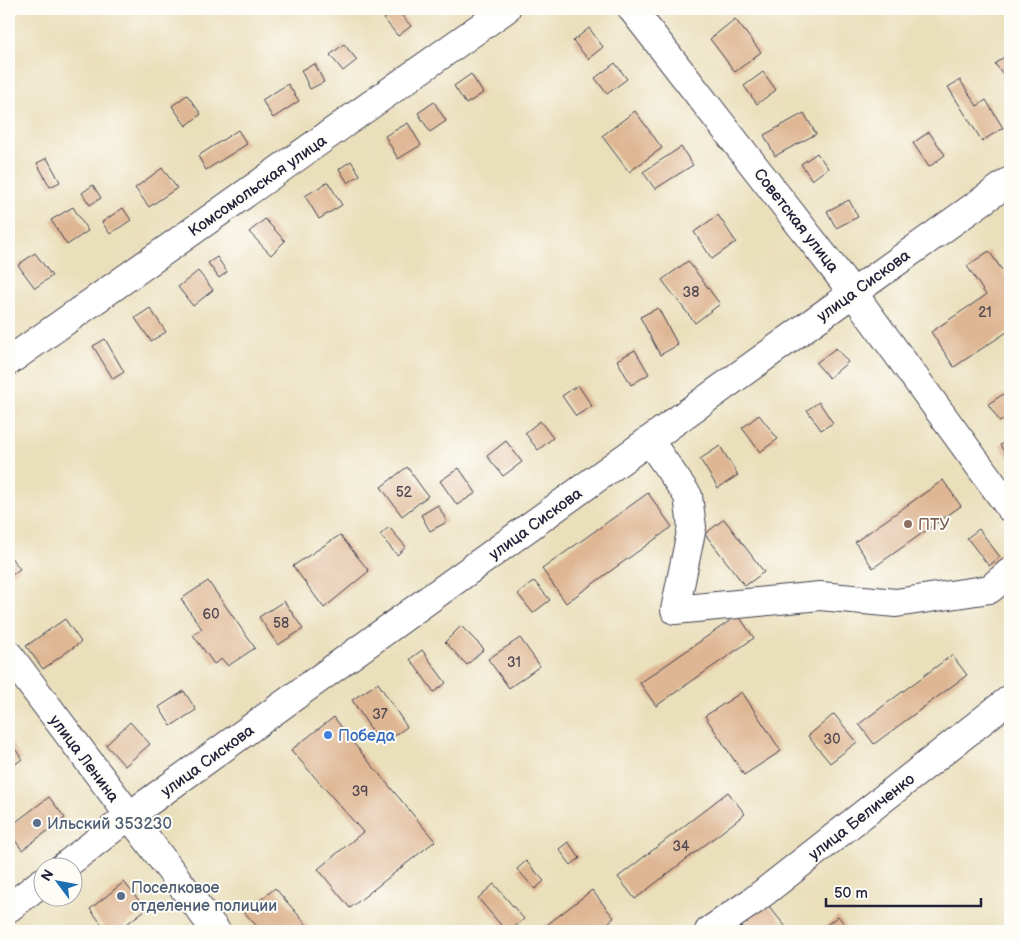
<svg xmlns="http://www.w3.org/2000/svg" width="1019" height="940" font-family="'Balsamiq Sans',sans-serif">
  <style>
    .building { fill: #deb693 }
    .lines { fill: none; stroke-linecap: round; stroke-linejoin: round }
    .minor-casing { stroke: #403e4e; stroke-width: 30 }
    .minor { stroke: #fff; stroke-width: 28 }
    .education-dot { fill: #8d6e63; stroke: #fdfcf7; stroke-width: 2 }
    .shop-dot { fill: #3f7fe0; stroke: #fdfcf7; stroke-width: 2 }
    .service-dot { fill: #5c6f8a; stroke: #fdfcf7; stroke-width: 2 }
    .labels { text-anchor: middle; stroke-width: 4; stroke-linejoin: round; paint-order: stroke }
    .number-label { font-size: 14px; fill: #514751 }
    .street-label { font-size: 16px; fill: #22223b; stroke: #fdfcf7 }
    .education-label { font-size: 16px; fill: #785e54; stroke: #fdfcf7; text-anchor: start }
    .shop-label { font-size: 16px; fill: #366cbe; stroke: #fdfcf7; text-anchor: start }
    .service-label { font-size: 16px; fill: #4e5e75; stroke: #fdfcf7; text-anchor: start }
  </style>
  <rect width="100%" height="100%" fill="#fdfcf7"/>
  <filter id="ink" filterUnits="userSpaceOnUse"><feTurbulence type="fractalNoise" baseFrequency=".02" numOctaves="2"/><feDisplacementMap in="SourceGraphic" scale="10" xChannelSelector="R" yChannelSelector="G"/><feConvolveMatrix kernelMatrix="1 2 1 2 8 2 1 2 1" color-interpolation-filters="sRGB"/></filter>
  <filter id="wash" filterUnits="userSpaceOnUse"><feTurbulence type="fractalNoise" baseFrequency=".0096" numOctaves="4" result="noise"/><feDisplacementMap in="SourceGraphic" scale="20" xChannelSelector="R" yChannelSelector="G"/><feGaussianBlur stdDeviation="1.12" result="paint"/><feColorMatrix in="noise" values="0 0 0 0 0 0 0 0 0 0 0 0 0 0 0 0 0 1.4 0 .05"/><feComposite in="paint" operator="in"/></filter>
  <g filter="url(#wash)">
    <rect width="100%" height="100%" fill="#eadfbb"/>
    <g id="blocks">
      <!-- building -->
      <path class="building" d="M 396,9 L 411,26 L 398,36 L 384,19 Z
        M 735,19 L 761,52 L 735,72 L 710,39 Z
        M 589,28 L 603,47 L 588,59 L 573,41 Z
        M 344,44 L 357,60 L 343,71 L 330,55 Z
        M 1010,52 L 1010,79 L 1009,81 L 995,64 Z
        M 615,63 L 627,79 L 607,94 L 595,78 Z
        M 315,64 L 324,82 L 310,89 L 301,70 Z
        M 763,72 L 776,90 L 757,104 L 744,86 Z
        M 471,74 L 483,93 L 466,104 L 454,86 Z
        M 960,80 L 977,106 L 986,100 L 1003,128 L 982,141 L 948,87 Z
        M 288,84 L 299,101 L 273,118 L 262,100 Z
        M 187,95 L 201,114 L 186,126 L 172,106 Z
        M 434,102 L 446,121 L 430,132 L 418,113 Z
        M 635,111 L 662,148 L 629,172 L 602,136 Z
        M 804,113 L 816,134 L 775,156 L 764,135 Z
        M 408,123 L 421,145 L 398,159 L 385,136 Z
        M 238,130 L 247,144 L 206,170 L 198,156 Z
        M 929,132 L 945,155 L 929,167 L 913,143 Z
        M 681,147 L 693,165 L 655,189 L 643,172 Z
        M 817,153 L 828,168 L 812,180 L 801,164 Z
        M 47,158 L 60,182 L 50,187 L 37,163 Z
        M 351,161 L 360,175 L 348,183 L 339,169 Z
        M 162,168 L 177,188 L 149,207 L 135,188 Z
        M 328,182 L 342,205 L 319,219 L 305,196 Z
        M 93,185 L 101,198 L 90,205 L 82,193 Z
        M 849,200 L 858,217 L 836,228 L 827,211 Z
        M 73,207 L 88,231 L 67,245 L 51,220 Z
        M 123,208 L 131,220 L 110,234 L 102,222 Z
        M 718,215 L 736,242 L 712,259 L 694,232 Z
        M 265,219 L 285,241 L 271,255 L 249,232 Z
        M 989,251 L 1008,279 L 1010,278 L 1010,330 L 954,367 L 931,332 L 986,295 L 967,266 Z
        M 35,253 L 52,276 L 35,288 L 18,265 Z
        M 217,257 L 227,272 L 219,278 L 208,263 Z
        M 688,261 L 720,304 L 695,323 L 662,280 Z
        M 198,271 L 213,290 L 193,306 L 178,287 Z
        M 150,308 L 166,332 L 151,341 L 135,318 Z
        M 658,308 L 678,345 L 660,355 L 640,317 Z
        M 105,339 L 124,372 L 113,379 L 93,346 Z
        M 836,348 L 848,362 L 829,378 L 816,363 Z
        M 635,350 L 649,374 L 631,385 L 617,360 Z
        M 578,385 L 592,406 L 576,416 L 562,396 Z
        M 1010,390 L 1010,415 L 1000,422 L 988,404 Z
        M 819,402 L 833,423 L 821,430 L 807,410 Z
        M 759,415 L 778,439 L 760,452 L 742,428 Z
        M 540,421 L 553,438 L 538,450 L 525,433 Z
        M 1010,438 L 1010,460 L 1000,445 Z
        M 506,441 L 522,462 L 503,476 L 487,456 Z
        M 720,446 L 738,475 L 718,488 L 700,459 Z
        M 407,467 L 428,496 L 402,516 L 381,487 Z
        M 459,468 L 476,493 L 457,505 L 440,481 Z
        M 943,480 L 961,506 L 873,568 L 855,542 Z
        M 648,493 L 672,527 L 566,603 L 542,569 Z
        M 438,505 L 447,522 L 430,531 L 421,515 Z
        M 724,519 L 764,572 L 745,586 L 705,534 Z
        M 389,527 L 406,547 L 397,555 L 380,535 Z
        M 979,529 L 1000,557 L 989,566 L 967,538 Z
        M 340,535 L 369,571 L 324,608 L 293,566 Z
        M 9,555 L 20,569 L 9,577 Z
        M 208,581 L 255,648 L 228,666 L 222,659 L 214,664 L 193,635 L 202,629 L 181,599 Z
        M 534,581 L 550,600 L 533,613 L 518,594 Z
        M 284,601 L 303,629 L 278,645 L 259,617 Z
        M 738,615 L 754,638 L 656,706 L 640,683 Z
        M 65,619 L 81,642 L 43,669 L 26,646 Z
        M 461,626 L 484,649 L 467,665 L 445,642 Z
        M 520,638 L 540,666 L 509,688 L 488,659 Z
        M 422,650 L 446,683 L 434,692 L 410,659 Z
        M 952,655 L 967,675 L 874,744 L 859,724 Z
        M 378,683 L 407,727 L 381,745 L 352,700 Z
        M 184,691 L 196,710 L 171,726 L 159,707 Z
        M 742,692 L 781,751 L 744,775 L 705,716 Z
        M 834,714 L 857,742 L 830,763 L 808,736 Z
        M 334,717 L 350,739 L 435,841 L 350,908 L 318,869 L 363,832 L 291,750 Z
        M 130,722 L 150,744 L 125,766 L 106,745 Z
        M 9,740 L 22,759 L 9,769 Z
        M 728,792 L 745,814 L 635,899 L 618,877 Z
        M 49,797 L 65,818 L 22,850 L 9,832 L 9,827 Z
        M 568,842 L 580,858 L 571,865 L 559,849 Z
        M 526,861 L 544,881 L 535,889 L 517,869 Z
        M 124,882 L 146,909 L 118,931 L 107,931 L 90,909 Z
        M 494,884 L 524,919 L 510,931 L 506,931 L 478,898 Z
        M 275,888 L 312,931 L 261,931 L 245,913 Z
        M 592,890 L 614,918 L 598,931 L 539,931 Z
        M 768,905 L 789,931 L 742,931 L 739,928 Z
        M 838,916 L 850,931 L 819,931 Z"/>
    </g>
  </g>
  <g filter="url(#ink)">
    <use href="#blocks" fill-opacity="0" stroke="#403e4e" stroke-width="1"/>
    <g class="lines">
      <defs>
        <path id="minor" d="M 632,9 L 853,293 L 1010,508
          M 9,361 L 506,9
          M 649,440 L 688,496 L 692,527 L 675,610 L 820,596 L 896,603 L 990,589 L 1010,572
          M 9,655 L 216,931
          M 62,868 L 129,816 L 853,293 L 1010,181
          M 9,908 L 42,882
          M 709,931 L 753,901 L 1010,699"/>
      </defs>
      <!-- minor casing -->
      <use href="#minor" class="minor-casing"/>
      <!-- minor -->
      <use href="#minor" class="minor"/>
    </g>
  </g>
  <!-- markers -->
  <circle class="education-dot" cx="908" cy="524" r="5"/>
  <circle class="shop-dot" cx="328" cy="735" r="5"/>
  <g class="service-dot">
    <circle cx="37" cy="823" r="5"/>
    <circle cx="121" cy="896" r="5"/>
  </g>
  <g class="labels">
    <!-- number labels -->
    <g class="number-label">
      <text x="691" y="297">38</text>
      <text x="985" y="317">21</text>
      <text x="404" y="497">52</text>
      <text x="211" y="619">60</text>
      <text x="281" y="628">58</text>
      <text x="514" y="667">31</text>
      <text x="380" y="719">37</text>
      <text x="832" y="744">30</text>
      <text x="360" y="796">39</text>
      <text x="681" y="851">34</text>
    </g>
    <!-- street labels -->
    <g class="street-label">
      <text transform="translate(257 185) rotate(-35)" y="6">Комсомольская улица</text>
      <text transform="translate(797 220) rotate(52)" y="6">Советская улица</text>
      <text transform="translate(863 285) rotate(-36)" y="6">улица Сискова</text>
      <text transform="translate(535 523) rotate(-36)" y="6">улица Сискова</text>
      <text transform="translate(85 758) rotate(53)" y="6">улица Ленина</text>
      <text transform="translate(207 760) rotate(-36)" y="6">улица Сискова</text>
      <text transform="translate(861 816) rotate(-38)" y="6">улица Беличенко</text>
    </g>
    <!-- education labels -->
    <g class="education-label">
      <text x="918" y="530">ПТУ</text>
    </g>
    <!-- shop labels -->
    <g class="shop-label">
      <text x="338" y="741">Победа</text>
    </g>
    <!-- service labels -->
    <g class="service-label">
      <text x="47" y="829">Ильский 353230</text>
      <text x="131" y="893">Поселковое<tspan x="131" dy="18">отделение полиции</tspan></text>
    </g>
  </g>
  <!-- margin -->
  <rect width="1019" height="940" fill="none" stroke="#fdfcf7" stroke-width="30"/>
  <!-- north arrow -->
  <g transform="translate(58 882) rotate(302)"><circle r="24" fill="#fdfcf7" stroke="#a5a5ac"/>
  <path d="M0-4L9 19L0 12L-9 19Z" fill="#1f6fb2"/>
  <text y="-8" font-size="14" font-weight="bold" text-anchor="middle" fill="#22223b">N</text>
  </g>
  <!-- scale -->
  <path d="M826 898v8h155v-8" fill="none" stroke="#22223b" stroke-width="2.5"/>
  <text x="834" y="898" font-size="15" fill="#22223b" stroke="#fdfcf7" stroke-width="4" paint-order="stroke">50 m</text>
</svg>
